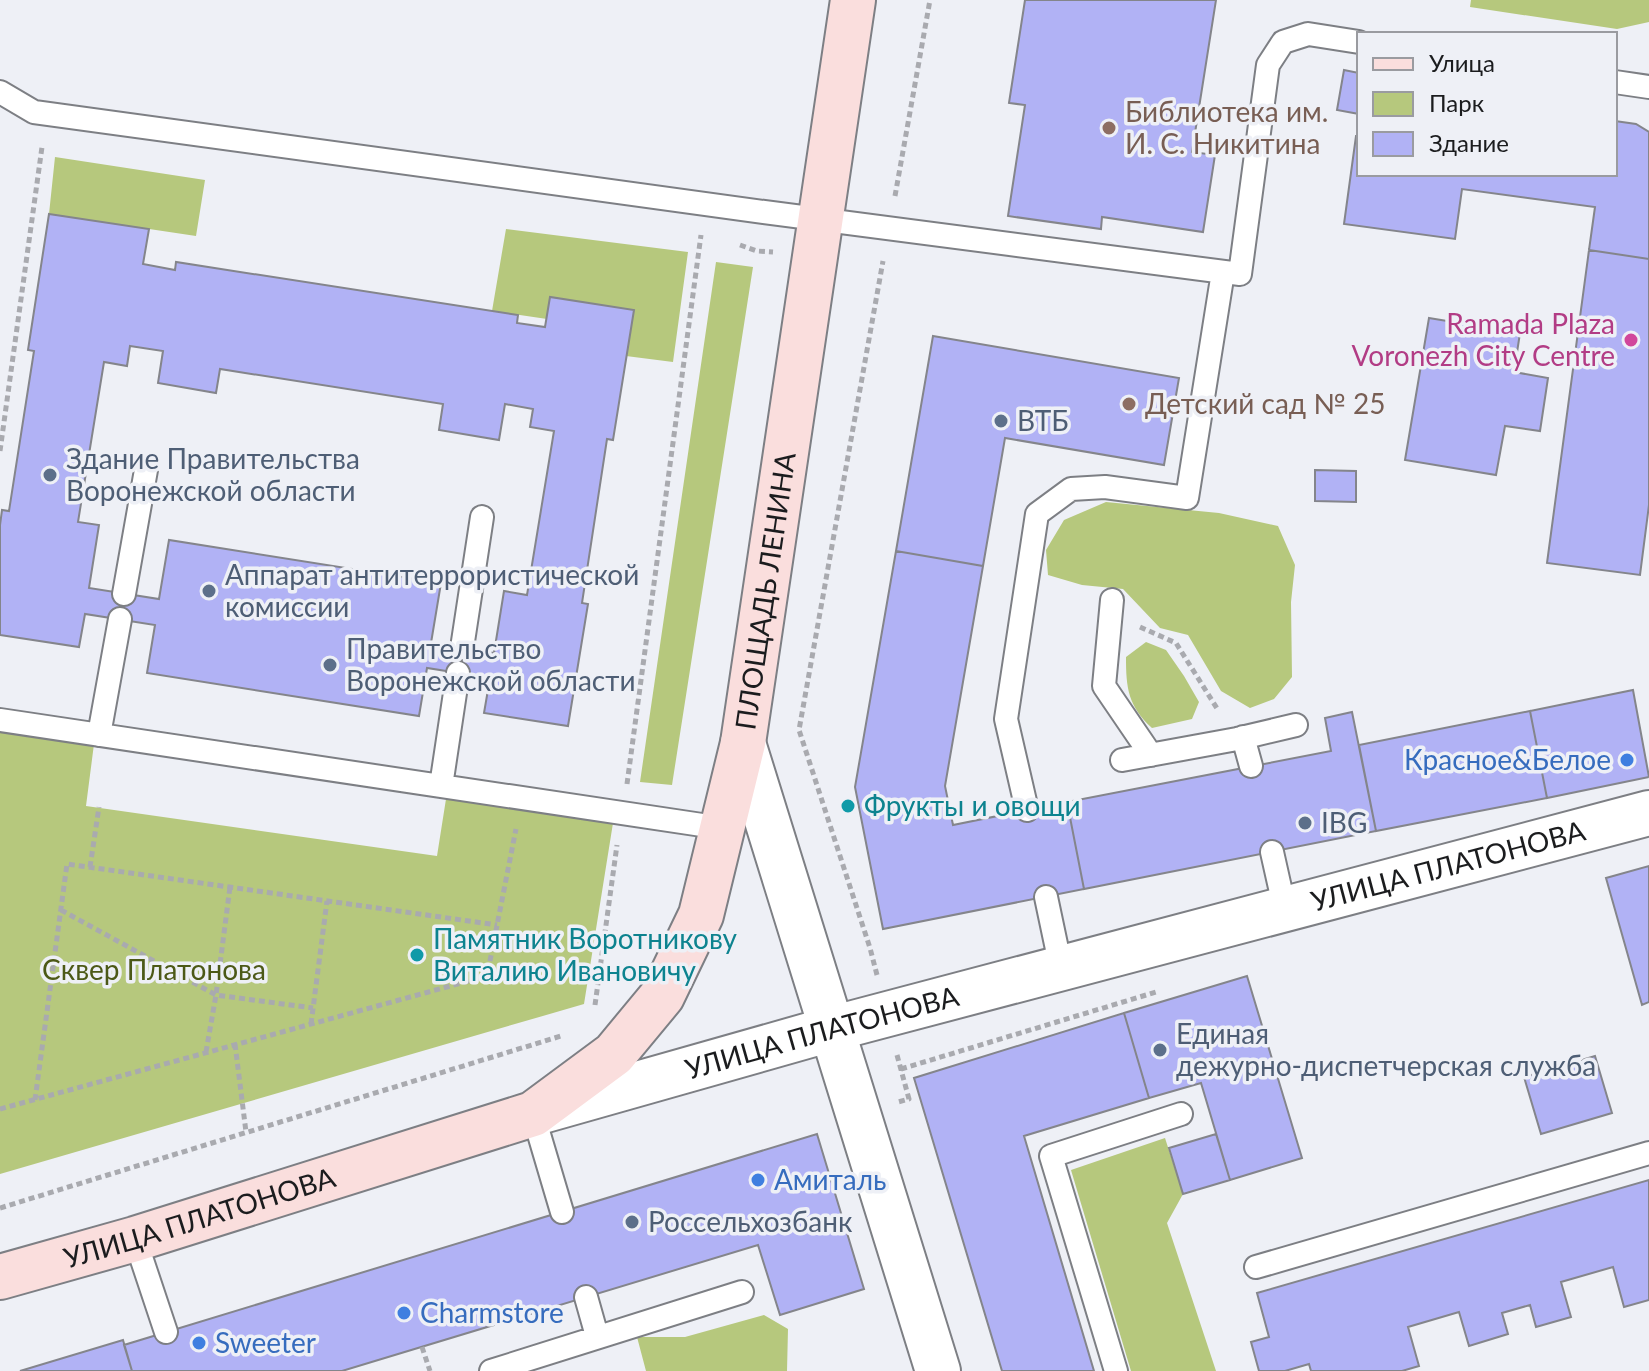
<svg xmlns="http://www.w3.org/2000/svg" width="1649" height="1371" font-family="Lato,sans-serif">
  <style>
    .green { fill: #b6c87d }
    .building { fill: #b1b2f5; stroke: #84858b; stroke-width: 2; fill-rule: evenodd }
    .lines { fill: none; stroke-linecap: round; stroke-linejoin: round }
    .service-casing { stroke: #7d7f84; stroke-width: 26 }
    .tertiary-casing { stroke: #7d7f84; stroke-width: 48 }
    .secondary-casing { stroke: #7d7f84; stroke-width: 48 }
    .path { stroke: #a9aaaf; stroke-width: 5; stroke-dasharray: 6 4; stroke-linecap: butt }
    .service { stroke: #fff; stroke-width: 22 }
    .tertiary { stroke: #fff; stroke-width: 44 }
    .secondary { stroke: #fadedd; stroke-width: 44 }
    .education-dot { fill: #8d6e63; stroke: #eef0f6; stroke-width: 3 }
    .hotel-dot { fill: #d1479c; stroke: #eef0f6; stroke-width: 3 }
    .service-dot { fill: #5c6f8a; stroke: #eef0f6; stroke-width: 3 }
    .shop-dot { fill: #3f7fe0; stroke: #eef0f6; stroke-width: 3 }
    .culture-dot { fill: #0f9aa8; stroke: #eef0f6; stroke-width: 3 }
    .labels { text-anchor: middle; stroke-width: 7; stroke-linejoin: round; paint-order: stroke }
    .education-label { font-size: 28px; fill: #785e54; stroke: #eef0f6; text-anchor: start }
    .hotel-label { font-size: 28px; fill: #b23c85; stroke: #eef0f6; text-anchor: end }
    .service-label { font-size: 28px; fill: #4e5e75; stroke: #eef0f6; text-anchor: start }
    .street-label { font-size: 28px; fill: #1b1c1e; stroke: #eef0f6 }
    .shop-label { font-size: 28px; fill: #366cbe; stroke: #eef0f6; text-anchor: start }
    .culture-label { font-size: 28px; fill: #0d838f; stroke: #eef0f6; text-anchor: start }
    .park-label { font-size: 28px; fill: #4c5917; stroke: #eef0f6 }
  </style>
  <rect width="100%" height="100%" fill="#eef0f6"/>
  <!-- green -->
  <path class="green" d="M 1471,0 L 1649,0 L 1649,22 L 1617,29 L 1470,7 Z
    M 55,157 L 205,180 L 196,236 L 49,214 Z
    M 506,229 L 688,252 L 673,362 L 626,356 L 633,310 L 550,297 L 547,319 L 492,311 Z
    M 716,262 L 753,267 L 672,785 L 640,782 Z
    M 1106,502 L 1219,513 L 1278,526 L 1295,565 L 1291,602 L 1292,677 L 1274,699 L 1250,708 L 1221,691 L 1188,635 L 1160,628 L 1123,589 L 1082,585 L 1048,575 L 1046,550 L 1064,520 Z
    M 1146,642 L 1166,650 L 1184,676 L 1199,702 L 1192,719 L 1152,728 C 1128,706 1126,688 1126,657 Z
    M 0,730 L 94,744 L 86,806 L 437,856 L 446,799 L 613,823 L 584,1004 L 0,1174 Z
    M 1165,1138 L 1183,1194 L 1167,1223 L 1216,1371 L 1131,1371 L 1071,1170 Z
    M 764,1315 L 788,1329 L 787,1371 L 646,1371 L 637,1337 L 685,1337 Z"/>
  <!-- building -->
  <path class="building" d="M 1025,0 L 1216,0 L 1192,152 L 1215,155 L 1203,232 L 1102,217 L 1101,229 L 1008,216 L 1025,105 L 1009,103 Z
    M 1344,70 L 1359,73 L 1359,114 L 1337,110 Z
    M 1615,121 L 1636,124 L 1649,132 L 1649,259 L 1589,250 L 1595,207 L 1462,189 L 1455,239 L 1344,224 L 1356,136 L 1359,136 L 1359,174 L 1615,174 Z
    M 49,214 L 149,229 L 143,264 L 175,270 L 176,262 L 518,315 L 517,323 L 545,327 L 550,297 L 634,310 L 613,440 L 607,439 L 582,603 L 588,604 L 568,726 L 484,713 L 490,678 L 427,668 L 419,716 L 147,673 L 155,625 L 85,614 L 79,647 L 0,635 L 0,525 L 2,510 L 9,511 L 34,351 L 28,350 ZM 130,346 L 163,351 L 158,383 L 216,393 L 220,369 L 443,404 L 439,430 L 499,440 L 505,404 L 533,409 L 530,427 L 554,431 L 527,595 L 504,591 L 494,653 L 431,643 L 441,583 L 169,540 L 159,599 L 89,588 L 99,525 L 78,522 L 104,362 L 127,366 Z
    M 1589,250 L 1649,259 L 1649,505 L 1640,575 L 1547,563 Z
    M 1429,318 L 1520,333 L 1514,372 L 1548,378 L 1540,431 L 1505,426 L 1496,475 L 1405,460 Z
    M 933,336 L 1179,378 L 1164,465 L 1005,438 L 983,566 L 896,551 Z
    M 1315,470 L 1356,471 L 1356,502 L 1315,501 Z
    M 896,551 L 983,566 L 945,786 L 953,825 L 1067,802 L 1084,889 L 883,929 L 855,787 Z
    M 1633,690 L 1649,777 L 1547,798 L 1530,711 Z
    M 1530,711 L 1547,798 L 1376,831 L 1359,745 Z
    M 1352,712 L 1376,831 L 1084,889 L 1067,802 L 1331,751 L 1325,718 Z
    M 1649,866 L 1649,1002 L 1642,1005 L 1606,878 Z
    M 1247,976 L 1302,1158 L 1230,1180 L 1201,1083 L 1149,1098 L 1124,1013 Z
    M 1124,1013 L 1149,1098 L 1024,1136 L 1094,1371 L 1002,1371 L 914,1078 Z
    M 1595,1056 L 1612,1113 L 1541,1134 L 1524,1077 Z
    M 817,1134 L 864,1289 L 780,1315 L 758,1245 L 342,1371 L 132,1371 L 124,1345 Z
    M 1216,1134 L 1230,1180 L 1183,1194 L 1169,1148 Z
    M 1649,1180 L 1649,1300 L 1624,1307 L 1613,1267 L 1561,1282 L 1571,1317 L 1536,1327 L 1530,1305 L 1502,1313 L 1508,1334 L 1469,1346 L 1459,1312 L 1408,1327 L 1419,1366 L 1402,1371 L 1311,1371 L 1309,1364 L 1285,1371 L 1259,1371 L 1251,1342 L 1269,1337 L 1257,1293 Z
    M 123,1340 L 132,1371 L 20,1371 Z"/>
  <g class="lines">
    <defs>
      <path id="service" d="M 1615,82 L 1649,87
        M 0,92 L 34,112 L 764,212 L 1240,274 L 1268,65 L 1283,42 L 1308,34 L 1359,42
        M 124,594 L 146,470
        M 1112,600 L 1104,686 L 1151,755
        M 462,648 L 482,517
        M 0,720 L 722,828
        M 99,735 L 120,619
        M 1243,737 L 1251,766
        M 1122,760 L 1237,739 L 1296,725
        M 441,786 L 458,673
        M 1027,810 L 1006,719 L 1037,514 L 1071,489 L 1105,487 L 1187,498 L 1223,272
        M 1272,852 L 1285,910
        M 1046,897 L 1061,968
        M 533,1114 L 562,1212
        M 135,1239 L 166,1332
        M 1256,1267 L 1649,1153
        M 586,1297 L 597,1336
        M 491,1371 L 742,1292
        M 1116,1371 L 1051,1156 L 1181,1114"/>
      <g id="tertiary">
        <path d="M 743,743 L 938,1371"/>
        <path id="s1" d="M 535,1113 L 831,1029 L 1649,813"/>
      </g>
      <g id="secondary">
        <path id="s2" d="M 0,1277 L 135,1239 L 533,1114 L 614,1054 L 662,996 L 701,915 L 743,743 L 853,0"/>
      </g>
    </defs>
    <!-- service casing -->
    <use href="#service" class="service-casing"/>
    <!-- tertiary casing -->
    <use href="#tertiary" class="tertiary-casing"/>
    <!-- secondary casing -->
    <use href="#secondary" class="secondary-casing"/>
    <!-- path -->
    <path class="path" d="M 895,196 L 930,0
      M 740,245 L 757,251 L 773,252
      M 0,451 L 42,147
      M 1140,627 L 1176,643 L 1218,710
      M 627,784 L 701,235
      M 90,867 L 99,807
      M 61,910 L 216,995 L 313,1008
      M 877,975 L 870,948 L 799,730 L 883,261
      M 595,1005 L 617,845
      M 311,1024 L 327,901
      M 235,1044 L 246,1132
      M 206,1052 L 216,995 L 230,887
      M 897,1055 L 909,1099 L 898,1102
      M 901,1069 L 1156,992
      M 35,1100 L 67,864 L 497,925
      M 0,1109 L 487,976 L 516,829
      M 0,1208 L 561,1036
      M 422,1347 L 430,1371"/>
    <!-- service -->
    <use href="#service" class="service"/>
    <!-- tertiary -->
    <use href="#tertiary" class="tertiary"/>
    <!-- secondary -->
    <use href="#secondary" class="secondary"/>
  </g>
  <!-- markers -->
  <g class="education-dot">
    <circle cx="1109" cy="128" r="8"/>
    <circle cx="1129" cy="404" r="8"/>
  </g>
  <circle class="hotel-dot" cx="1631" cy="340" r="8"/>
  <g class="service-dot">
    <circle cx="1001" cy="421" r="8"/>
    <circle cx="50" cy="475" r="8"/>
    <circle cx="209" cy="591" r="8"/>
    <circle cx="330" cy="665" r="8"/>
    <circle cx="1305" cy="823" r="8"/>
    <circle cx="1160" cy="1050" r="8"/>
    <circle cx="632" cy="1222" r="8"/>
  </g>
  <g class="shop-dot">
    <circle cx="1627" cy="760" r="8"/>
    <circle cx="758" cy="1180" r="8"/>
    <circle cx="404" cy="1313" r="8"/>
    <circle cx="199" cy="1343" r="8"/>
  </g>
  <g class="culture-dot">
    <circle cx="848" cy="806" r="8"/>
    <circle cx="417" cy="955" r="8"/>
  </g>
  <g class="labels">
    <!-- education labels -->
    <g class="education-label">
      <text x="1125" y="122">Библиотека им.<tspan x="1125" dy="32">И. С. Никитина</tspan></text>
      <text x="1145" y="414">Детский сад № 25</text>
    </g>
    <!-- hotel labels -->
    <g class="hotel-label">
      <text x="1615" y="334">Ramada Plaza<tspan x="1615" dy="32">Voronezh City Centre</tspan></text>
    </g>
    <!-- service labels -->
    <g class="service-label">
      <text x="1017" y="431">ВТБ</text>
      <text x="66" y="469">Здание Правительства<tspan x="66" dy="32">Воронежской области</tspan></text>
      <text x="225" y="585">Аппарат антитеррористической<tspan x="225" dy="32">комиссии</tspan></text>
      <text x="346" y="659">Правительство<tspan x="346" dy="32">Воронежской области</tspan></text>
      <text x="1321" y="833">IBG</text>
      <text x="1176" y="1044">Единая<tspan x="1176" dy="32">дежурно-диспетчерская служба</tspan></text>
      <text x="648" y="1232">Россельхозбанк</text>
    </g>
    <!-- street labels -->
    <g class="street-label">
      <text dy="10" stroke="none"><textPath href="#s2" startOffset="1154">ПЛОЩАДЬ ЛЕНИНА</textPath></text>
      <text dy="10" stroke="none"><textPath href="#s1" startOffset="946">УЛИЦА ПЛАТОНОВА</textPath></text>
      <text dy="10" stroke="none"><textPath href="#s1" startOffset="298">УЛИЦА ПЛАТОНОВА</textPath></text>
      <text dy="10" stroke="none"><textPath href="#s2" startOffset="208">УЛИЦА ПЛАТОНОВА</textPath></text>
    </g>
    <!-- shop labels -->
    <g class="shop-label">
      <text x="1611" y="770" text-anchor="end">Красное&amp;Белое</text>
      <text x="774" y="1190">Амиталь</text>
      <text x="420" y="1323">Charmstore</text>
      <text x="215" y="1353">Sweeter</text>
    </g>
    <!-- culture labels -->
    <g class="culture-label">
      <text x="864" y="816">Фрукты и овощи</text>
      <text x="433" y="949">Памятник Воротникову<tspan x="433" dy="32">Виталию Ивановичу</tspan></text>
    </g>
    <!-- park labels -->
    <g class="park-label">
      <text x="154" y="980">Сквер Платонова</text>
    </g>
  </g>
  <!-- legend -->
  <rect x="1357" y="32" width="260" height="144" fill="#eef0f6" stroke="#9a9ba0" stroke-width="2"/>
  <rect x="1373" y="58" width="40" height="12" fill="#fadedd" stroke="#9a9ba0" stroke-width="2"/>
  <text x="1429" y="72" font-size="24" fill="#1b1c1e">Улица</text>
  <rect x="1373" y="92" width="40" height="24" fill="#b6c87d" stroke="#9a9ba0" stroke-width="2"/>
  <text x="1429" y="112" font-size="24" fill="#1b1c1e">Парк</text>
  <rect x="1373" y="132" width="40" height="24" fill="#b1b2f5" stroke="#9a9ba0" stroke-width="2"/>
  <text x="1429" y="152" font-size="24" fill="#1b1c1e">Здание</text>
</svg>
